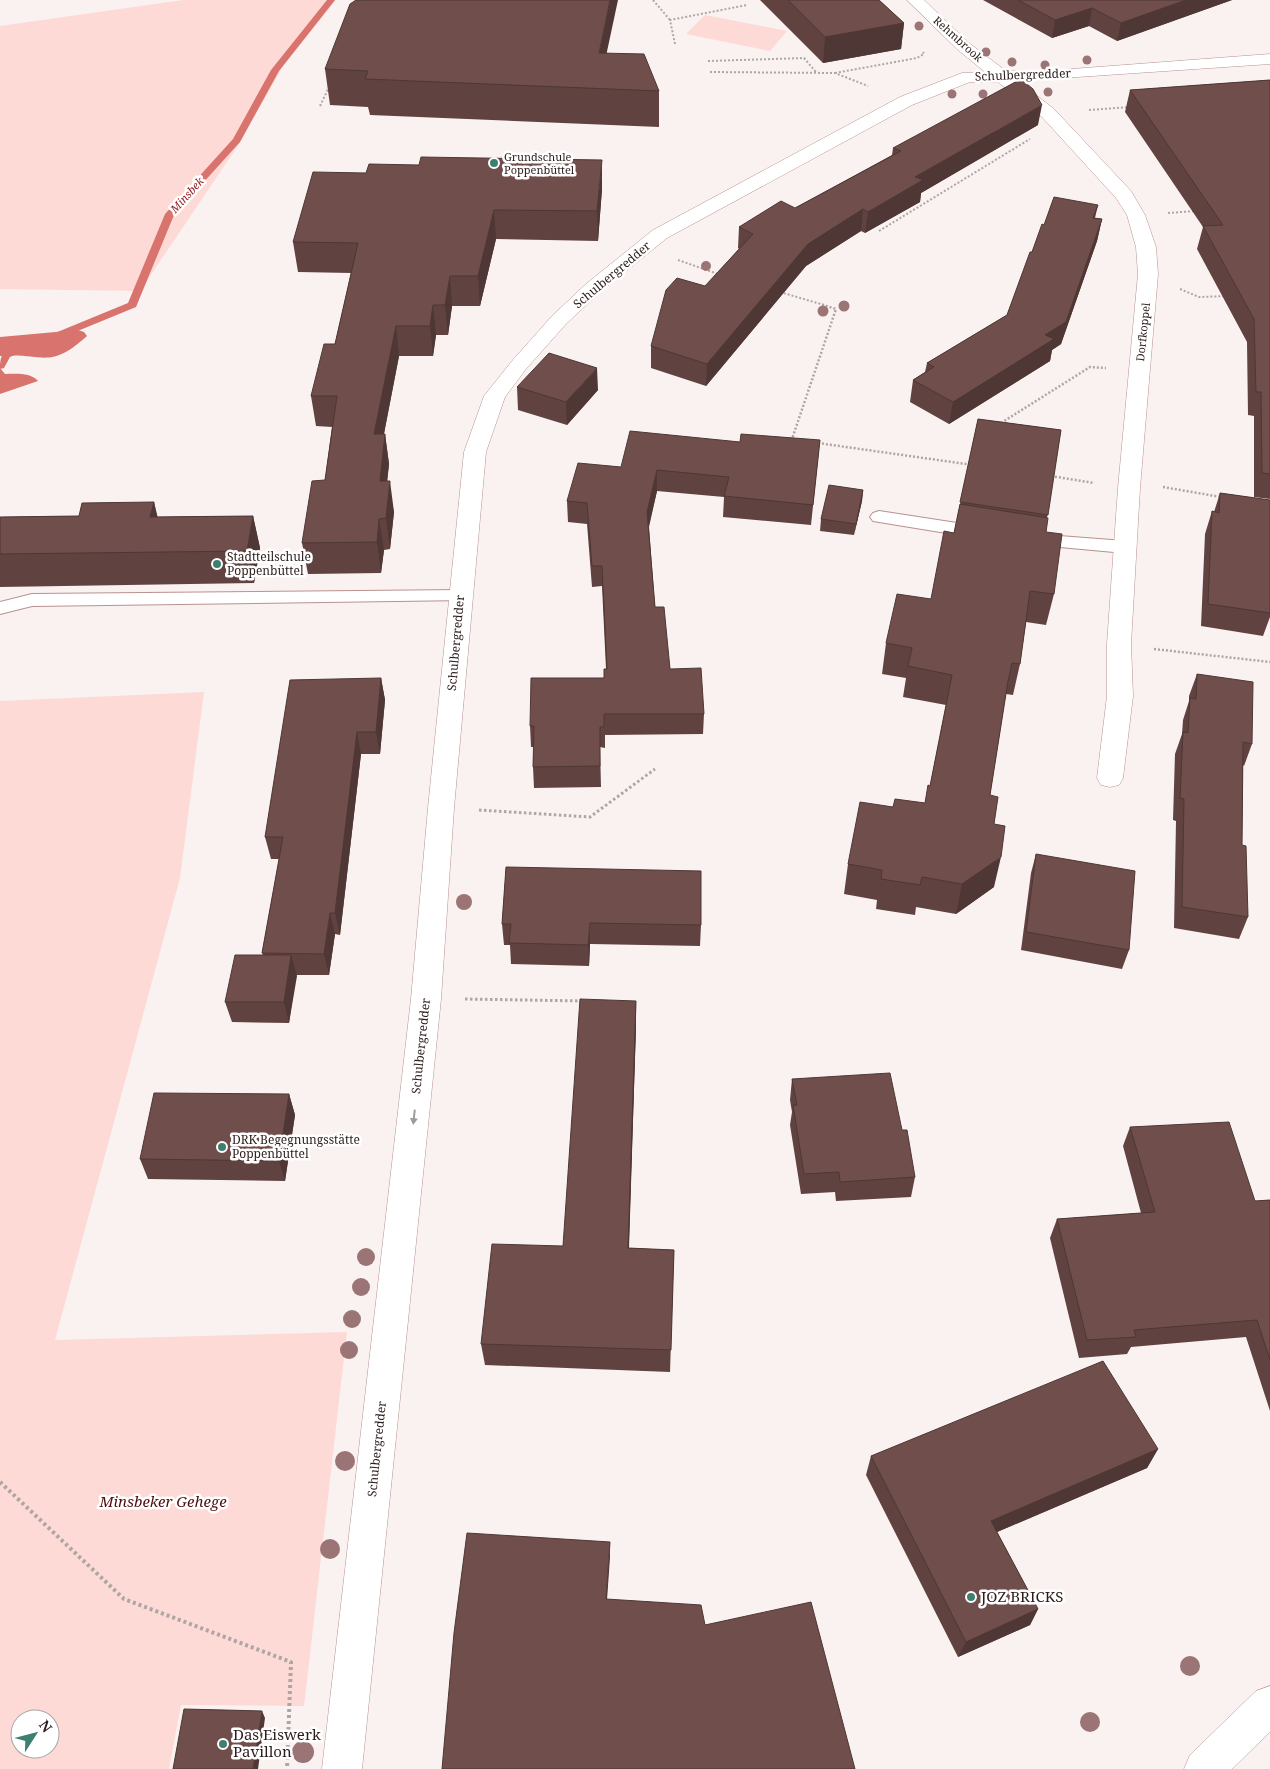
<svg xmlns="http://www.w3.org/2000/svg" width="1270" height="1769" font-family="'Noto Serif',serif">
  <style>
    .green { fill: #fddad6; fill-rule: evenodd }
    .water { fill: #d8746d }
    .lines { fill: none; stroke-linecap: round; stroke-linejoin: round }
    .stream { fill: #d8746d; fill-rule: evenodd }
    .service-casing { stroke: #b8928e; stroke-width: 2 }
    .minor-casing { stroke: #b8928e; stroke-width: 1 }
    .secondary-casing { stroke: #b8928e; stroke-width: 1 }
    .path-far3 { stroke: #afa5a4; stroke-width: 2; stroke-dasharray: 2 2; stroke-linecap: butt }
    .path-far2 { stroke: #afa5a4; stroke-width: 2.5; stroke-dasharray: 2 2; stroke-linecap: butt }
    .path-far1 { stroke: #afa5a4; stroke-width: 3; stroke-dasharray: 2.5 2.5; stroke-linecap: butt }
    .path { stroke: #afa5a4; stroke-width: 4; stroke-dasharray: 3 3; stroke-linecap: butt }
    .service { fill: #fff; fill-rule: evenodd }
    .minor { fill: #fff; fill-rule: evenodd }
    .secondary { fill: #fff; fill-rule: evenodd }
    .tree { fill: #9b7575 }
    .wall { fill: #604340 }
    .shaded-wall { fill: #4e3734 }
    .building { fill: #704e4b; stroke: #4e3734 }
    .oneway { fill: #a09999 }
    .poi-dot { fill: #3f7f6f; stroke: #fff; stroke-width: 2 }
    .labels { text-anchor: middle; stroke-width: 5; stroke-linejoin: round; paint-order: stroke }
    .far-street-label { font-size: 11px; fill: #2c1d1c; stroke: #fff }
    .far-poi-label { font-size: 11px; fill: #2c1d1c; stroke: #fff; text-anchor: start }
    .far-water-label { font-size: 11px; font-style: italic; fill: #992124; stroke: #fff }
    .street-label { font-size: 12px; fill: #2c1d1c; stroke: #fff }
    .poi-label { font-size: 12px; fill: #2c1d1c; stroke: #fff; text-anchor: start }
    .near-park-label { font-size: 15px; font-style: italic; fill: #4e0e0f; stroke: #fff }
    .near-poi-label { font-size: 15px; fill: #2c1d1c; stroke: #fff; text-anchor: start }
  </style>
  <rect width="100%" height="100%" fill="#faf2f1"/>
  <!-- green -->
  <path class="green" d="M 183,0 L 336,0 L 283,66 L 241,141 L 140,291 L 0,289 L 0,26 Z
    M 705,15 L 787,31 L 770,51 L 686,34 Z
    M 204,692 L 180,878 L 55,1340 L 347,1332 L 304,1706 L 181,1705 L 169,1769 L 0,1769 L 0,701 ZM 20,1719 L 50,1719 L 50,1749 L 20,1749 Z"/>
  <!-- water -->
  <path class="water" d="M 78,330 L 84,332 L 87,336 C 48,371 44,352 0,356 L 0,337 Z
    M 0,368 L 5,374 C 16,374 30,372 38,381 L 0,394 Z"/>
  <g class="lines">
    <!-- stream -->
    <path class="stream" d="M 327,0 L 335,0 L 279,71 L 240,142 L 174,215 L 136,307 L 63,337 L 55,337 L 55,333 L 128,303 L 165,214 L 233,139 L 271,70 Z
      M 22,345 L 27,348 L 26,350 L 10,357 L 4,368 L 0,369 C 0,351 5,350 22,345 Z"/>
    <defs>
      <path id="service" d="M 879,511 L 983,527 L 989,529 L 992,533 L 989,537 L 983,539 L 873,521 L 870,517 L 873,513 Z
        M 1033,534 L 1125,541 L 1131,543 L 1134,547 L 1131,551 L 1125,553 L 1027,544 L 1024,540 L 1027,536 Z
        M 461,590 L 467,592 L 470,596 L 467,600 L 32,606 L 0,614 L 0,602 L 32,594 Z"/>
      <path id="minor" d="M 907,0 L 924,0 L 969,43 L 1006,71 L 1045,71 L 1270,54 L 1270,64 L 1018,81 L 1054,109 L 1131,191 L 1145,215 L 1156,247 L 1158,274 L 1140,488 L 1131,644 L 1133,696 L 1123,778 L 1119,785 L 1110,787 L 1101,785 L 1097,778 L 1107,696 L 1107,644 L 1118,488 L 1138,274 L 1136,247 L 1127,215 L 1116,198 L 1042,117 L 998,82 L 970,82 L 912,105 L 667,238 L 600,292 L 566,324 L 526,369 L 505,397 L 486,452 L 454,808 L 441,999 L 362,1769 L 322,1769 L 411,999 L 428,808 L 464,452 L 484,396 L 512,361 L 552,316 L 586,284 L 653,230 L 900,97 L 962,73 L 985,72 L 957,49 Z"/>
      <path id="secondary" d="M 1270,1686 L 1270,1732 L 1232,1769 L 1184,1769 L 1190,1755 L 1256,1691 Z"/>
    </defs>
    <!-- service casing -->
    <use href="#service" class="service-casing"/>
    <!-- minor casing -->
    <use href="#minor" class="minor-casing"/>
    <!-- secondary casing -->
    <use href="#secondary" class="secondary-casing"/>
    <!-- path-far3 -->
    <path class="path-far3" d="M 653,0 L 670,20
      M 675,44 L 670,20 L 747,5
      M 708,61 L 804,58 L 816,72
      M 710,72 L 835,73 L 868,86
      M 835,73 L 917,58 L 924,54 L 923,52
      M 320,106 L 329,87
      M 1089,110 L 1130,107
      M 1168,213 L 1195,211
      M 879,231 L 1030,139
      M 678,260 L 721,275
      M 1180,289 L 1199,297 L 1227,296
      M 780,292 L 824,305"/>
    <!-- path-far2 -->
    <path class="path-far2" d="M 1001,423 L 1090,367 L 1106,368
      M 794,439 L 792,439 L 836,309 L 820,304
      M 818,443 L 973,465
      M 1051,476 L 1094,483
      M 1163,487 L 1221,497
      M 1154,649 L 1270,662"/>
    <!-- path-far1 -->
    <path class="path-far1" d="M 479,810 L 590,817 L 655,769
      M 465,999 L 583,1001"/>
    <!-- path -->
    <path class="path" d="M 0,1482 L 124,1599 L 291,1662 L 287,1769"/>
    <!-- service -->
    <use href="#service" class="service"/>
    <!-- minor -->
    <use href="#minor" class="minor"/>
    <!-- secondary -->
    <use href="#secondary" class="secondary"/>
  </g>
  <!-- trees -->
  <g class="tree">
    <circle cx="919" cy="26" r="4.5"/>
    <circle cx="986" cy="52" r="4.5"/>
    <circle cx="1087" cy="60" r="4.5"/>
    <circle cx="1012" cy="62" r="4.5"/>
    <circle cx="1045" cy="65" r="4.5"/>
    <circle cx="1048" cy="92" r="4.5"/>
    <circle cx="952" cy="94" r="4.5"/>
    <circle cx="983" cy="94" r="4.5"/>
    <circle cx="706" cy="266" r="5"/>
    <circle cx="844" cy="306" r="5.5"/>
    <circle cx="823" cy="311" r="5.5"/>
    <circle cx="464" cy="902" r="8"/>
    <circle cx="366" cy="1257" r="9"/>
    <circle cx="361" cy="1287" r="9"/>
    <circle cx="352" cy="1319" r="9"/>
    <circle cx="349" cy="1350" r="9"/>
    <circle cx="345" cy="1461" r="10"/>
    <circle cx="330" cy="1549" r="10"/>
    <circle cx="1190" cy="1666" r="10"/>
    <circle cx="1090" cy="1722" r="10"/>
    <circle cx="303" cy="1752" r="11"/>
  </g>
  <!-- wall -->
  <path class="wall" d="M 760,0 L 879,0 L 904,23 L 901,49 L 823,63 Z
    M 983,0 L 1232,0 L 1117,41 L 1089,26 L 1052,38 Z
    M 607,53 L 659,91 L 659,127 L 370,115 L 368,107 L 330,105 L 325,69 Z
    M 1270,80 L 1270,499 L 1254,497 L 1254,416 L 1248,415 L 1247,342 L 1197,249 L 1203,227 L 1125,112 L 1130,90 Z
    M 1038,125 L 921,193 L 920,202 L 865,233 L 861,231 L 806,266 L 706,386 L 651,368 L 651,346 L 739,249 L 738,248 L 739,227 L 795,208 L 892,155 L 893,148 Z
    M 602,189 L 598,241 L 496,239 L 480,306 L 452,306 L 448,335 L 436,335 L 433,356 L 399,356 L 384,434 L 385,434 L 389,464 L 387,481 L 394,512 L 390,549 L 384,550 L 381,573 L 308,574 L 302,543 L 325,480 L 332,427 L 316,426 L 311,396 L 335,344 L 351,273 L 298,272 L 293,242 Z
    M 1098,205 L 1095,218 L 1102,219 L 1097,241 L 1061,344 L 1052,350 L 1050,361 L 949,424 L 910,402 L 913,380 L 925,372 L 927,363 L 1007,315 L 1032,252 L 1044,225 Z
    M 517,387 L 598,390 L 567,425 L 518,410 Z
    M 978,419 L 1061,430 L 1047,518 L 1046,532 L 1054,594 L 1046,625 L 1026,622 L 1020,664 L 1013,695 L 1006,694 L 990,795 L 994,824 L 994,887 L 956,914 L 916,907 L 915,915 L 876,909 L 877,900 L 844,894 L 848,864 L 893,807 L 925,803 L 930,786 L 946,705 L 903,697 L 906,678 L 882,674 L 886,643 L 931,599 L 954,533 Z
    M 820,440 L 811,525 L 723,517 L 724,497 L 657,491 L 649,527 L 655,607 L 670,669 L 704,714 L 703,734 L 605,735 L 605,748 L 600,747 L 601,787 L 534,788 L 533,767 L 534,747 L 531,747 L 530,726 L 604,678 L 606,669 L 602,586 L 592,587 L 587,524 L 568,522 L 567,501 L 621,467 L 740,442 Z
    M 863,490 L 862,501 L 854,535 L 820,531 L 821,519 Z
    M 1220,493 L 1270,500 L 1270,617 L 1263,636 L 1201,626 L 1205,534 L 1212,511 L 1214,512 Z
    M 154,502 L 157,517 L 253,516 L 260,548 L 254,583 L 0,587 L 0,517 L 79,516 Z
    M 1197,674 L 1252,744 L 1244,766 L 1243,765 L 1242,845 L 1248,917 L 1239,939 L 1174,928 L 1176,821 L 1173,820 L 1175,754 L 1182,734 L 1183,720 L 1189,701 L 1189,696 Z
    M 381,678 L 385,700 L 380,754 L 361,754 L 340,935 L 335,934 L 329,975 L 296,975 L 289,1023 L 232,1022 L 225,1002 L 263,955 L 262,953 L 279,859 L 271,859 L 265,837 Z
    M 1036,854 L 1129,950 L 1122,969 L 1021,950 L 1031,873 Z
    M 506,867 L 701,925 L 700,946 L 590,944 L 589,966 L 511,964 L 510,945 L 504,945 L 502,924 Z
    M 636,1001 L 636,1026 L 629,1248 L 674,1250 L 670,1372 L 485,1365 L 481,1344 L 563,1246 Z
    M 792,1079 L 902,1130 L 915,1177 L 911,1197 L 836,1201 L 835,1192 L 801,1194 L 790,1125 L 792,1112 L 790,1100 Z
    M 289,1094 L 295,1115 L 285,1181 L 148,1179 L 140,1159 Z
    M 1130,1127 L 1255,1201 L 1270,1200 L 1270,1411 L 1246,1337 L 1131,1347 L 1127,1354 L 1079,1358 L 1050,1238 L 1057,1219 L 1141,1213 L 1123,1146 Z
    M 1158,1449 L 1147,1468 L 997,1532 L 1038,1609 L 1030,1625 L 958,1657 L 866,1475 L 871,1456 Z"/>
  <!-- shaded-wall -->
  <path class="shaded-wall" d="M 610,0 L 618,0 L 599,89 L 599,53 Z
    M 1186,0 L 1232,0 L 1117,41 L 1121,23 Z
    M 1092,8 L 1089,26 L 1052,38 L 1055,20 Z
    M 904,23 L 901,49 L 823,63 L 825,37 Z
    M 1042,105 L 1038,125 L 921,193 L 920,202 L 865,233 L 868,212 L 915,177 Z
    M 602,160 L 602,189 L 598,241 L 597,211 Z
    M 863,209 L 861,231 L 806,266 L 706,386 L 707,364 L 808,244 Z
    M 494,210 L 496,239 L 480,306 L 478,276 Z
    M 1102,219 L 1097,241 L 1061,344 L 1052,350 L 1050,361 L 949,424 L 953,402 Z
    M 450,276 L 452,306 L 448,335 L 445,305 Z
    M 433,305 L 436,335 L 433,356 L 430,326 Z
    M 396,326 L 399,356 L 378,464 L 374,434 Z
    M 597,368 L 598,390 L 567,425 L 566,402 Z
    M 385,434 L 389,464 L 384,512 L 380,481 Z
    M 657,470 L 657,491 L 647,533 L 647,512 Z
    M 390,481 L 394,512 L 390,549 L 386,518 Z
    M 863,490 L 862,501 L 854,535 L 856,524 Z
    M 154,502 L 162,535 L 150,517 Z
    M 253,516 L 260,548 L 254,583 L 247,551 Z
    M 379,519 L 384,550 L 381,573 L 377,542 Z
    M 381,678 L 385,700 L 380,754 L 376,732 Z
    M 357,732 L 361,754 L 340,935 L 335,913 Z
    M 1001,857 L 994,887 L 956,914 L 962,884 Z
    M 330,913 L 335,934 L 329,975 L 324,954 Z
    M 590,923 L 590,944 L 589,966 L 588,945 Z
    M 291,955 L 297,976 L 289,1023 L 284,1002 Z
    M 636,1001 L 636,1026 L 628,1271 L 628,1248 Z
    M 289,1094 L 295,1115 L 285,1181 L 279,1161 Z
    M 1158,1449 L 1147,1468 L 983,1538 L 991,1521 Z
    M 610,1542 L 610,1557 L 606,1614 L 606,1599 Z
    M 1038,1609 L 1030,1625 L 958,1657 L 966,1642 Z
    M 262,1711 L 265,1718 L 258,1769 L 253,1769 Z"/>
  <!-- building -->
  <path class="building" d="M 356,0 L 610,0 L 599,53 L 644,54 L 659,91 L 365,79 L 368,71 L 325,69 L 350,4 Z
    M 788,0 L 879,0 L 904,23 L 825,37 Z
    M 1018,0 L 1186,0 L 1121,23 L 1092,8 L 1055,20 Z
    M 1021,79 L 1033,89 L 1042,105 L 915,177 L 923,180 L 868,212 L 863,209 L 808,244 L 707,364 L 651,346 L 666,290 L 677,278 L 705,286 L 753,234 L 739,227 L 781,201 L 795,208 L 901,151 L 893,148 Z
    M 1270,80 L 1270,474 L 1262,473 L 1261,392 L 1256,392 L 1254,319 L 1203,226 L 1223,225 L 1130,90 Z
    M 421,157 L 602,160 L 597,211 L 494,210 L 478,276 L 450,276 L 445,305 L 433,305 L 430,326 L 396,326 L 374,434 L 385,434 L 380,481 L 390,481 L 386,518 L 379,519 L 377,542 L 302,543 L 312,481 L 325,480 L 337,396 L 311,396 L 324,344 L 335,344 L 358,243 L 293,242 L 313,172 L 366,173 L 369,164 L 419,165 Z
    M 1054,197 L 1098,205 L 1093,218 L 1102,219 L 1066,322 L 1045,335 L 1054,339 L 953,402 L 913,380 L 934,367 L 927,363 L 1007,315 L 1030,252 L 1032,252 L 1042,224 L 1044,225 Z
    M 549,353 L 597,368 L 566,402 L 517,387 Z
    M 978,419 L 1061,430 L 1048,515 L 960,502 Z
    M 630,431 L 740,442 L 741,434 L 820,440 L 813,505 L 724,496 L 729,477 L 657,470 L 647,512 L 655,607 L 664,607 L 670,669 L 701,668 L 704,714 L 604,714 L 604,727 L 600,727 L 600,766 L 533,767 L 534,726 L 530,726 L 531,678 L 604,678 L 604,669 L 607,669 L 602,566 L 592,566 L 587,503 L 567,501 L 578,463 L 621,467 Z
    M 829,485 L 863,490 L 856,524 L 821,519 Z
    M 1220,493 L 1270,500 L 1270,613 L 1208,604 L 1212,511 L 1219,513 Z
    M 154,502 L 150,517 L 253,516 L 247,551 L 0,554 L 0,517 L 79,516 L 82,503 Z
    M 960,504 L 1048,518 L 1046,532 L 1062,534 L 1054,594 L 1030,591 L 1020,664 L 1012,663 L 1008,681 L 990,795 L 998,797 L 994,824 L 1005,826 L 1001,857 L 962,884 L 922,877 L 920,885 L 881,879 L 882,870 L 848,864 L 860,802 L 893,807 L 895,799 L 925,803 L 928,785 L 930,786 L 952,675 L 908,666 L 912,648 L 886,643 L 897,594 L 931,599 L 944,531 L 954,533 Z
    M 1197,674 L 1253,682 L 1252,744 L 1243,742 L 1242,845 L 1246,846 L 1248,917 L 1182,907 L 1184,799 L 1180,798 L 1183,732 L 1188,733 L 1190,698 L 1196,699 Z
    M 381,678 L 376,732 L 357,732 L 335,913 L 330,913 L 324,954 L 262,953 L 283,837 L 265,837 L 290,680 Z
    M 1036,854 L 1135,871 L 1129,950 L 1026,932 Z
    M 506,867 L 701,871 L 701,925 L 590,923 L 588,945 L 509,943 L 511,924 L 502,924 Z
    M 235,955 L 291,955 L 284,1002 L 225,1002 Z
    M 580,999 L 636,1001 L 628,1248 L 674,1250 L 671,1350 L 481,1344 L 492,1244 L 563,1246 Z
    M 890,1073 L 902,1130 L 907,1130 L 915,1177 L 840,1182 L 839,1172 L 804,1174 L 793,1105 L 797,1105 L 792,1079 Z
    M 154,1093 L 289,1094 L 279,1161 L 140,1159 Z
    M 1229,1122 L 1255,1201 L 1270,1200 L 1270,1360 L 1257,1320 L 1134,1330 L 1136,1337 L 1087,1340 L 1057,1219 L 1155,1212 L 1130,1127 Z
    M 1103,1361 L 1158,1449 L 991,1521 L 1038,1609 L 966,1642 L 871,1456 Z
    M 467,1533 L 610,1542 L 606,1599 L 701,1605 L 705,1625 L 811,1602 L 855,1769 L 442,1769 L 454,1633 Z
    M 184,1709 L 262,1711 L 253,1769 L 173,1769 Z"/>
  <!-- one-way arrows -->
  <defs><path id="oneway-solid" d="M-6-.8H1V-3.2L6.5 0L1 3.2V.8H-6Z" transform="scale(1.25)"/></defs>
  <use class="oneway" href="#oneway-solid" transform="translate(414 1117) rotate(96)"/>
  <!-- markers -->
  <g class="poi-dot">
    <circle cx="494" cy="163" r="5"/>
    <circle cx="217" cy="564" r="5"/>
    <circle cx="222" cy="1147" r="5"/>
    <circle cx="971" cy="1597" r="5"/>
    <circle cx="223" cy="1744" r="5"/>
  </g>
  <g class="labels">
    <!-- far-street labels -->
    <g class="far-street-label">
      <text transform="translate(958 39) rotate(42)" y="4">Rehmbrook</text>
      <text transform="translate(1143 332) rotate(-84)" y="4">Dorfkoppel</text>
    </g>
    <!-- far-poi labels -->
    <g class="far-poi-label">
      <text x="504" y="161">Grundschule<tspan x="504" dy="13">Poppenbüttel</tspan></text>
    </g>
    <!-- far-water labels -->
    <g class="far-water-label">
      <text transform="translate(187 195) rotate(-48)" y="4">Minsbek</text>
    </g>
    <!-- street labels -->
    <g class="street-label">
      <text transform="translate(1023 75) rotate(-2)" y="4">Schulbergredder</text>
      <text transform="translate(612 275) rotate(-40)" y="4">Schulbergredder</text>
      <text transform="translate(456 643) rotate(-85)" y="4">Schulbergredder</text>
      <text transform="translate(421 1046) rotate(-84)" y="4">Schulbergredder</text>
      <text transform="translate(377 1449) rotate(-84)" y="4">Schulbergredder</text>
    </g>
    <!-- poi labels -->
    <g class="poi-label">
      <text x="227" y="561">Stadtteilschule<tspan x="227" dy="14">Poppenbüttel</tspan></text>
      <text x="232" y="1144">DRK Begegnungsstätte<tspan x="232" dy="14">Poppenbüttel</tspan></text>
    </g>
    <!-- near-park labels -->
    <g class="near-park-label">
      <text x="163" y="1507">Minsbeker Gehege</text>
    </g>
    <!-- near-poi labels -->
    <g class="near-poi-label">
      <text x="981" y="1602">JOZ BRICKS</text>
      <text x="233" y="1740">Das Eiswerk<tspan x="233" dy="17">Pavillon</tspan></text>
    </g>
  </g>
  <!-- north arrow -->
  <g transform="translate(35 1734) rotate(54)"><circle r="24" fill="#ffffff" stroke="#aba5a4"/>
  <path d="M0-4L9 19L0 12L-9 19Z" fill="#3f7f6f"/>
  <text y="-8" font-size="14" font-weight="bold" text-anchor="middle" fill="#2c1d1c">N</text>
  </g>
</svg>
